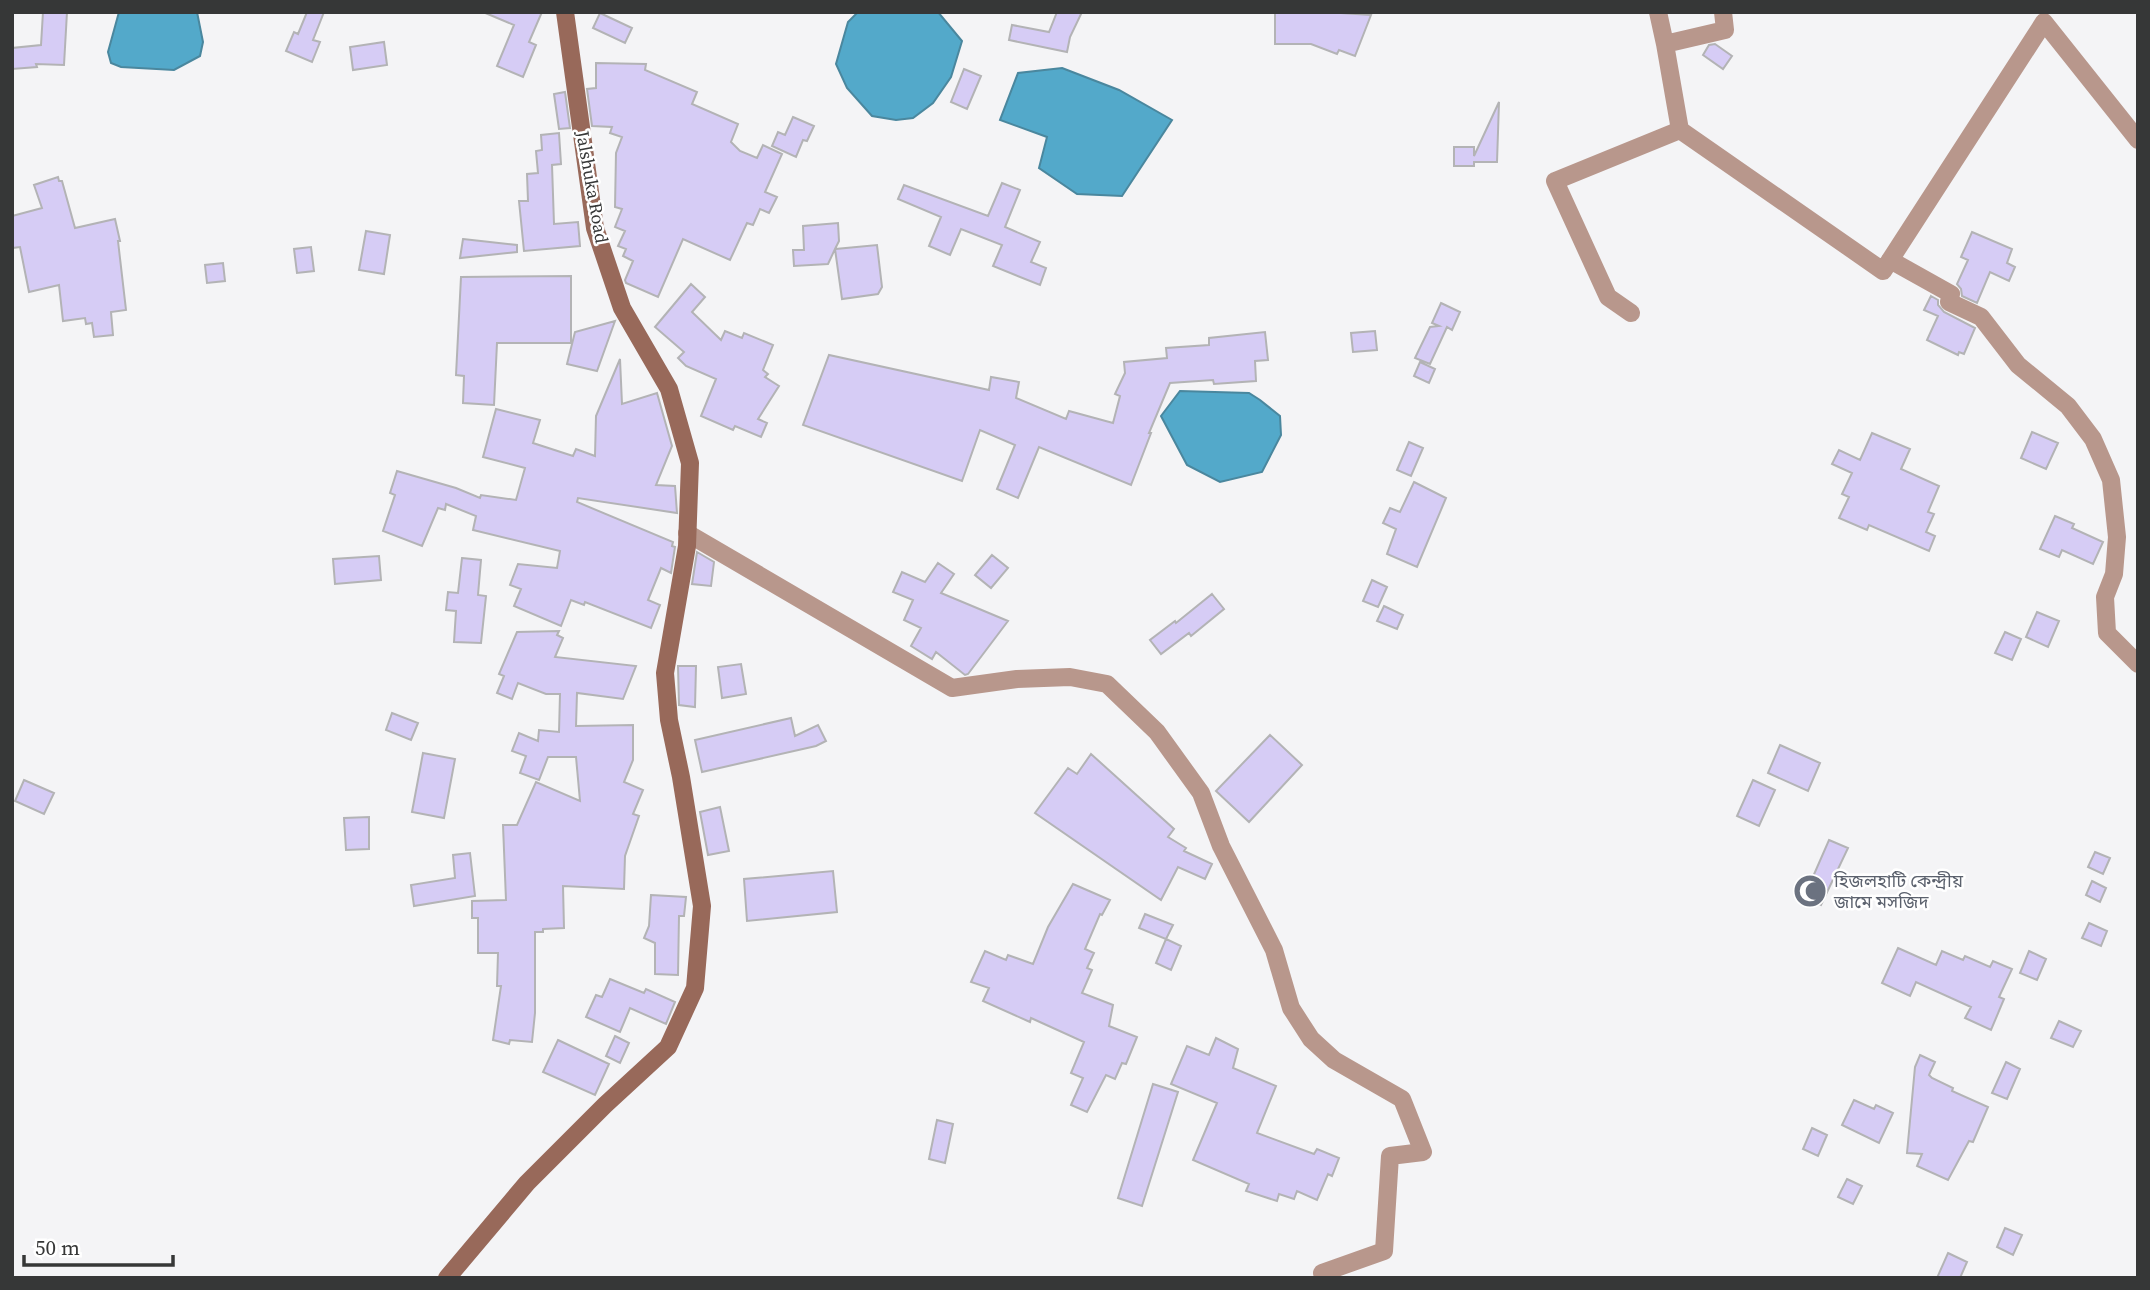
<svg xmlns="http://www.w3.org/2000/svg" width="2150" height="1290" font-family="'Source Serif 4','Noto Sans Bengali',serif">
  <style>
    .water { fill: #53a9ca; stroke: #4a879e; stroke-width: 2 }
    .building { fill: #d6ccf5; stroke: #b3b3b5; stroke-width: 2 }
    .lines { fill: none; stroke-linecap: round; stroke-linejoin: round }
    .street { stroke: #b8978c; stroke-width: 18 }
    .secondary { stroke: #98695a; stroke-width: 18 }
    .labels { text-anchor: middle; stroke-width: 5; stroke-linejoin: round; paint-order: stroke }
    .street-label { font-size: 18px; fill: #363737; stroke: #fff }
    .worship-label { font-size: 18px; fill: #5b616d; stroke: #fff; text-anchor: start }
  </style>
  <rect width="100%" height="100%" fill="#f4f4f6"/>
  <!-- water -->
  <path class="water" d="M 119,12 L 197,12 L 203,42 L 200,56 L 174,70 L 121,67 L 111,63 L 108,52 Z
    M 858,12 L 938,12 L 962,41 L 951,77 L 933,103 L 913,118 L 896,120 L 872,116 L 847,88 L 836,64 L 848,22 Z
    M 1062,68 L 1119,90 L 1172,120 L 1122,196 L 1077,194 L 1039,168 L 1047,137 L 1000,120 L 1018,73 Z
    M 1180,391 L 1249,393 L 1260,400 L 1280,416 L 1281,435 L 1262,472 L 1220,482 L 1187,465 L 1161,416 Z"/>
  <!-- building -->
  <path class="building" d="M 43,12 L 67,12 L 64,65 L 36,64 L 37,67 L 12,69 L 12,48 L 41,45 Z
    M 307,12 L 324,12 L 313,40 L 320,42 L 312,62 L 286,51 L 294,32 L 298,34 Z
    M 483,12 L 542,12 L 529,42 L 536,45 L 523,77 L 497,66 L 514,25 Z
    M 1057,12 L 1082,12 L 1070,37 L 1067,52 L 1009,40 L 1012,25 L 1049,32 Z
    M 1275,12 L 1326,12 L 1371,15 L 1355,56 L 1339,50 L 1337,54 L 1311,44 L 1275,44 Z
    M 600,13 L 632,28 L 625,43 L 593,28 Z
    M 384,42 L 387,65 L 353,70 L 350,47 Z
    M 1715,44 L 1732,56 L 1723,69 L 1703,55 L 1709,45 Z
    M 596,63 L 646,64 L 645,70 L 697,92 L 692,104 L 738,124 L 731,142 L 740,151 L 757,158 L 763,145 L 782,154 L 765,192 L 777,197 L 769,213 L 760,209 L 753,225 L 747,223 L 730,260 L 683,239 L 658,297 L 626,283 L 625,280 L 633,261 L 623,256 L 626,249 L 618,246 L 625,231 L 615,227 L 622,209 L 615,207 L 616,153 L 622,137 L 610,133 L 612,127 L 592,126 L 587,89 L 596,88 Z
    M 964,69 L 981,76 L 967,109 L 951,102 Z
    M 565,92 L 570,128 L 559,129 L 554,94 Z
    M 1499,102 L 1497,162 L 1474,162 L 1474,166 L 1454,166 L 1454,147 L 1474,147 L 1474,156 Z
    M 793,117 L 814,126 L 807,141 L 803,140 L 796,157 L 772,146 L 778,132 L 785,135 Z
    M 559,133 L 561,164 L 552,165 L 554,224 L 578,222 L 580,246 L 524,251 L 519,201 L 528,201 L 527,174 L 538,173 L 536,151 L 542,150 L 541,135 Z
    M 58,177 L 59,181 L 62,181 L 75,228 L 115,219 L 120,241 L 118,241 L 126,310 L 111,312 L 113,335 L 94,337 L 92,323 L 86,324 L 85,318 L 63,321 L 59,285 L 29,292 L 20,247 L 12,248 L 12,216 L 42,208 L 34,185 Z
    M 1002,183 L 1020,190 L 1005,227 L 1040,242 L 1031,262 L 1046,268 L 1040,285 L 993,266 L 1002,245 L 961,229 L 950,255 L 929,246 L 941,217 L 898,199 L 904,185 L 988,216 Z
    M 838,223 L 839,241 L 835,249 L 877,245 L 882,287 L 878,294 L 842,299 L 835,249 L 828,264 L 794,266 L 793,250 L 804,250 L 803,226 Z
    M 366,231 L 390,235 L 384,274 L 359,270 Z
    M 1972,232 L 2012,249 L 2007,263 L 2015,267 L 2009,281 L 1990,272 L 1977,303 L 1962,296 L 1961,289 L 1957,284 L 1968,260 L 1961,257 Z
    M 463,239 L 517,245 L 517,252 L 460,258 Z
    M 311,247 L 314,271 L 297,273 L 294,249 Z
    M 223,263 L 225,281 L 207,283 L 205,265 Z
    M 571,276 L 571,343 L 497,343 L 494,405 L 463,403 L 464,376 L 456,375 L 461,277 Z
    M 691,284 L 705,297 L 692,312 L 721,340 L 725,331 L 742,338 L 744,333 L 773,345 L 763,370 L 768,374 L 765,377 L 779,386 L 758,419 L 767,423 L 761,437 L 735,426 L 733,430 L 701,416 L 716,379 L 686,366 L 678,358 L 684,352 L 655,327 Z
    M 1931,296 L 1938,300 L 1938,305 L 1944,312 L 1975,328 L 1964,354 L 1959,352 L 1958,355 L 1927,340 L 1938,316 L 1924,310 Z
    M 1441,303 L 1460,312 L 1452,330 L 1447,327 L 1430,364 L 1415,358 L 1430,327 L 1439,326 L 1432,323 Z
    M 615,321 L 597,371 L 567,364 L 575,332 Z
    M 1375,331 L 1377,350 L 1353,352 L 1351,333 Z
    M 1265,332 L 1268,360 L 1255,361 L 1256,381 L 1214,384 L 1213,380 L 1170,383 L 1149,433 L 1151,433 L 1131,485 L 1039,447 L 1018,498 L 997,489 L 1015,445 L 980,430 L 962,481 L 803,425 L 829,355 L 989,390 L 991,377 L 1019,382 L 1016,398 L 1066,419 L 1069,411 L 1113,423 L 1120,396 L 1115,394 L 1125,373 L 1124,362 L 1167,358 L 1166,348 L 1209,345 L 1209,338 Z
    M 620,359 L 622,404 L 657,393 L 672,446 L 656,485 L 675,486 L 677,513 L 578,498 L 577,502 L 673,542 L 672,546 L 675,547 L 671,573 L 661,568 L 648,600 L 660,605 L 651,628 L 585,602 L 584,605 L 571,600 L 561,626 L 514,606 L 521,589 L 510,585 L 518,564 L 557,568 L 560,551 L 473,530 L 476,516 L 446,504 L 445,510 L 438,508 L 422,546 L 383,531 L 395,495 L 390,493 L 397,471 L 456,488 L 480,498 L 481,495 L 516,500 L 525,468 L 483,457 L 496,409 L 540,420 L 533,443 L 573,456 L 576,449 L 595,456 L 596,416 Z
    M 1420,362 L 1435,369 L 1429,383 L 1414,376 Z
    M 2032,432 L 2058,443 L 2046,469 L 2021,458 Z
    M 1872,433 L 1910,449 L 1901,469 L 1939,486 L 1928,512 L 1934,514 L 1926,532 L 1935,536 L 1929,551 L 1869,525 L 1867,530 L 1839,518 L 1849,497 L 1842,494 L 1852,473 L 1832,464 L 1839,450 L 1860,460 Z
    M 1409,442 L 1423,448 L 1411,476 L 1397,470 Z
    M 1414,482 L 1446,498 L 1417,567 L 1387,554 L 1396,529 L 1383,523 L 1390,508 L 1400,512 Z
    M 2055,516 L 2074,524 L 2072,528 L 2103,542 L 2093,564 L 2062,550 L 2059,557 L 2040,549 Z
    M 697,552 L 714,562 L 711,586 L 692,584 Z
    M 992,555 L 1008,568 L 991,588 L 975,575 Z
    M 379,556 L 381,580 L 335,584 L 333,559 Z
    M 462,558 L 481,560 L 478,595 L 486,596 L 481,643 L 454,642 L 456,611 L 446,610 L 448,592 L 458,593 Z
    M 938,563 L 954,574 L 941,593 L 1008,621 L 968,674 L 965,675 L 936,652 L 932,659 L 911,646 L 921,628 L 904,620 L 913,600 L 893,592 L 902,572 L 925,582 Z
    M 1372,580 L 1387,587 L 1378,607 L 1363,601 Z
    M 1212,594 L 1224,609 L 1191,636 L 1189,633 L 1161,654 L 1150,640 L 1175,621 L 1176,623 Z
    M 1384,606 L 1403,615 L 1397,629 L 1377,621 Z
    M 2037,612 L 2059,621 L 2048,647 L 2026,637 Z
    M 559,631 L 557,635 L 563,638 L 555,657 L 636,666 L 623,699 L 577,693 L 576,726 L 633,725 L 633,760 L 624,782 L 643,790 L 633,814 L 639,816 L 625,856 L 624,889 L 563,886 L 564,928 L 543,929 L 543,932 L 535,932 L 535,1013 L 532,1042 L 510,1040 L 509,1044 L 493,1040 L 501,986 L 497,986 L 498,953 L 478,953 L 478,918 L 472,918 L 472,901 L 506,900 L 503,825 L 517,825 L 536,782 L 580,801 L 576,757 L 548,757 L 539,780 L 520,773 L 526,756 L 512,751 L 519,733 L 538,741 L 539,730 L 559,732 L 560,694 L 546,694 L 518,683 L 512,699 L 497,693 L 504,676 L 499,674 L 517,632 Z
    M 2005,632 L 2021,639 L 2012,660 L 1995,653 Z
    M 741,664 L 746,694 L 722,698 L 718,667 Z
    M 678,666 L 696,666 L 695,707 L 679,705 Z
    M 392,713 L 418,723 L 411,740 L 386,730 Z
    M 791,718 L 795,736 L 818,725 L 826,741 L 816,746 L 702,772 L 695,740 Z
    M 1270,735 L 1302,765 L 1249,822 L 1216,791 Z
    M 1780,745 L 1820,763 L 1808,791 L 1768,773 Z
    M 423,753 L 455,759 L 444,818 L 412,812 Z
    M 1091,754 L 1174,829 L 1168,837 L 1186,848 L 1184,851 L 1212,864 L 1205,879 L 1178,867 L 1161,900 L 1035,813 L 1068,768 L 1077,774 Z
    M 24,780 L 54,793 L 44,814 L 15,801 Z
    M 1753,780 L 1775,790 L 1759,826 L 1737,816 Z
    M 720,807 L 729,851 L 708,855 L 700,812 Z
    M 369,817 L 369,849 L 346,850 L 344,818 Z
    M 1829,840 L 1848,848 L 1821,905 L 1799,895 L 1807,876 L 1812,879 Z
    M 2095,852 L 2110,858 L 2103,874 L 2088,867 Z
    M 470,853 L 475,896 L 414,906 L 411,885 L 455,878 L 453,855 Z
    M 833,871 L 837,912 L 747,921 L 744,879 Z
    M 2092,881 L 2106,888 L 2100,902 L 2086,895 Z
    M 1073,884 L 1110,900 L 1102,915 L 1100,914 L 1085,949 L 1094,953 L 1087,968 L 1092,970 L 1082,993 L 1113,1005 L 1109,1026 L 1137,1037 L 1126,1064 L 1122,1063 L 1115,1079 L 1106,1075 L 1087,1112 L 1071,1105 L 1083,1078 L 1071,1073 L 1084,1042 L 1031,1018 L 1030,1022 L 983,1001 L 989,988 L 971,982 L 985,951 L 1006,960 L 1008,955 L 1033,964 L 1048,927 Z
    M 651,895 L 686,897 L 684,916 L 679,916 L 678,975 L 655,974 L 655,943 L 644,938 L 649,926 Z
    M 1145,914 L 1173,925 L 1166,939 L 1181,946 L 1171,970 L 1156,963 L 1166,939 L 1139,928 Z
    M 2089,923 L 2107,931 L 2101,946 L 2082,938 Z
    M 1898,948 L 1936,965 L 1942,951 L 1963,960 L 1965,956 L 1990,967 L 1993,961 L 2012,969 L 1999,997 L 2004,999 L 1991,1030 L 1965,1018 L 1971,1007 L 1916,982 L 1910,996 L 1882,983 Z
    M 2029,951 L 2046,959 L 2037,980 L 2020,973 Z
    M 610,979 L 644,993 L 646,989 L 675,1002 L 666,1024 L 630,1008 L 620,1032 L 586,1017 L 596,995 L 602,997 Z
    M 2059,1021 L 2081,1031 L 2073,1047 L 2051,1038 Z
    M 615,1036 L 629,1043 L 620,1063 L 606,1056 Z
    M 1216,1038 L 1238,1049 L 1233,1068 L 1276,1086 L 1257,1133 L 1314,1154 L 1317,1149 L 1339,1158 L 1332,1176 L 1328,1174 L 1317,1200 L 1297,1191 L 1294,1199 L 1279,1194 L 1277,1201 L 1246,1191 L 1249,1184 L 1193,1160 L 1217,1103 L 1171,1084 L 1187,1046 L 1209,1055 Z
    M 558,1040 L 609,1064 L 595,1095 L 543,1072 Z
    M 1920,1055 L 1935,1062 L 1929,1075 L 1932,1078 L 1953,1088 L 1952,1091 L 1988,1107 L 1973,1142 L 1969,1141 L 1948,1180 L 1917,1166 L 1922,1154 L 1907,1153 L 1915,1067 Z
    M 2006,1062 L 2020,1069 L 2007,1099 L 1992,1093 Z
    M 1153,1084 L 1178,1092 L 1142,1206 L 1118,1198 Z
    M 1854,1100 L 1874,1109 L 1876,1105 L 1893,1113 L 1879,1143 L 1842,1125 Z
    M 937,1120 L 953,1124 L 945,1163 L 929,1159 Z
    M 1812,1128 L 1827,1135 L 1818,1156 L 1803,1149 Z
    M 1847,1179 L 1862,1186 L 1853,1204 L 1838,1197 Z
    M 2005,1228 L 2022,1235 L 2013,1255 L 1997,1247 Z
    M 1948,1253 L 1967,1262 L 1960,1278 L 1937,1278 Z"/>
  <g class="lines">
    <!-- street -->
    <path class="street" d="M 1658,12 L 1665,44 L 1725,30 L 1723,12
      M 1680,130 L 1883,271 L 2044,22 L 2138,140
      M 1890,260 L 1951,294 L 1949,302 L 1981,317 L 2018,365 L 2068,406 L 2093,439 L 2111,480 L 2117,537 L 2114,574 L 2105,597 L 2107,633 L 2138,664
      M 1631,313 L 1608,297 L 1555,181 L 1680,130 L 1665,44
      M 687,533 L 952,688 L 1017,679 L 1070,677 L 1107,684 L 1157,732 L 1201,793 L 1221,846 L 1274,950 L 1291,1008 L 1311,1039 L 1334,1060 L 1402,1099 L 1423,1152 L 1390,1156 L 1384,1251 L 1322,1273"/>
    <!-- secondary -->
    <path class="secondary" d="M 447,1278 L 527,1183 L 605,1105 L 668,1047 L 695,988 L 702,906 L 681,777 L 669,720 L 665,673 L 687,546 L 690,463 L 669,389 L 622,308 L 595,228 L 565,12"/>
  </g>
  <!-- icons -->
  <defs>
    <symbol id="mosque-disc" viewBox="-11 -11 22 22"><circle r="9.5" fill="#6b7280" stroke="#fff"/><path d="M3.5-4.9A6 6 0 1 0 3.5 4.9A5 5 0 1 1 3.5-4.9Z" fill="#fff"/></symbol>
  </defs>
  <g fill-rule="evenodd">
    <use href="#mosque-disc" x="1791" y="872" width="38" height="38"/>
  </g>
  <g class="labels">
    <!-- street labels -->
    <g class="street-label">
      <text transform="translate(592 187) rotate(80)" y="6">Jalshuka Road</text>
    </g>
    <!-- worship labels -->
    <g class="worship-label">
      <text x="1834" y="887">হিজলহাটি কেন্দ্রীয়<tspan x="1834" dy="21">জামে মসজিদ</tspan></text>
    </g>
  </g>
  <!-- border -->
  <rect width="2150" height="1290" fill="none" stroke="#363737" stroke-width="28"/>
  <!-- scale -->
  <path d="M24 1255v10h149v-10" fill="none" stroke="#363737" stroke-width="3.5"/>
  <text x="35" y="1255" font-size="21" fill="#363737" stroke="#ffffff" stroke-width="5" paint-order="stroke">50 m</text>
</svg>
